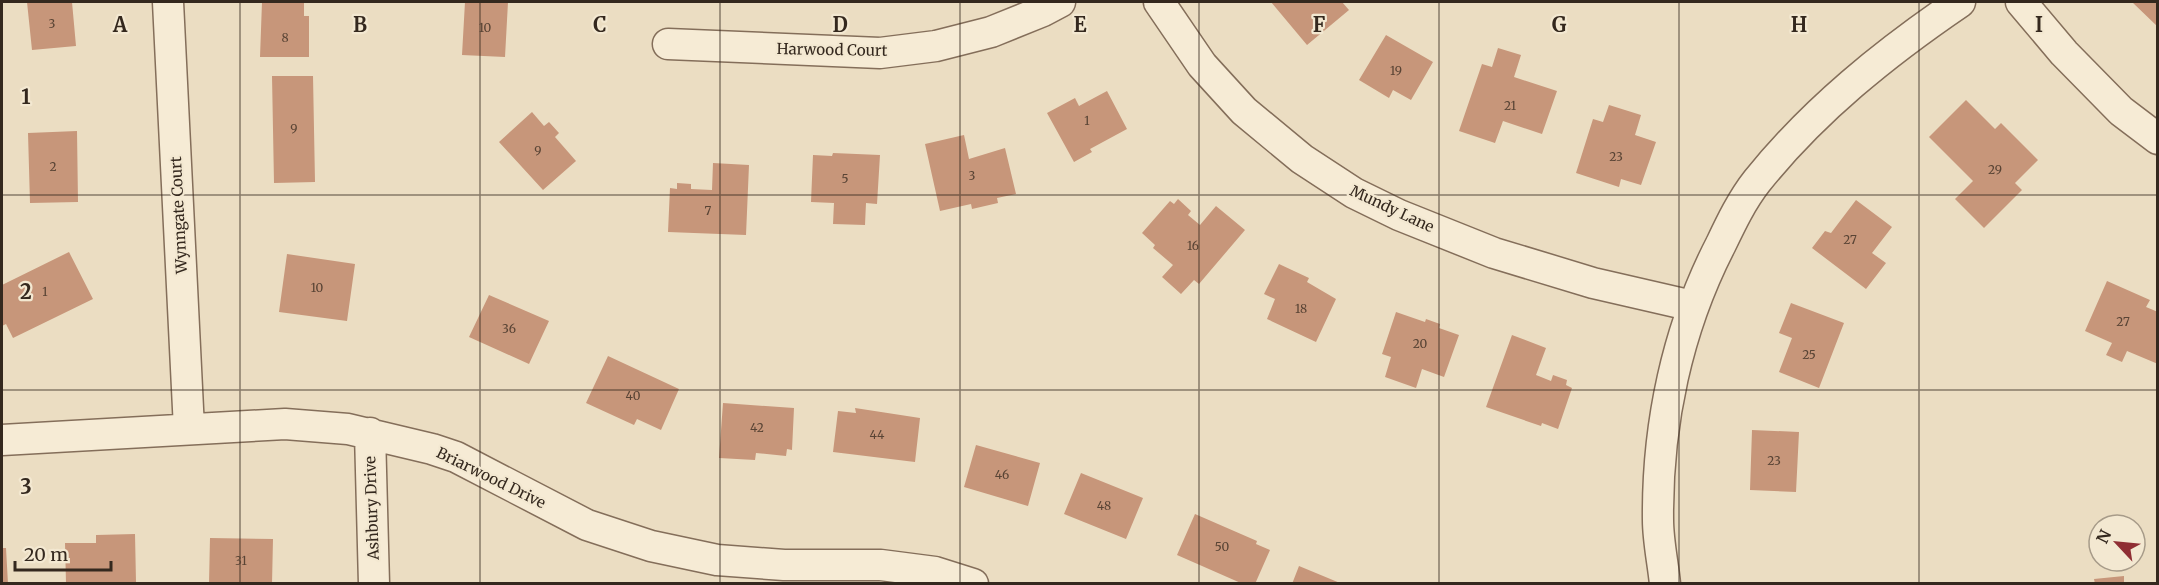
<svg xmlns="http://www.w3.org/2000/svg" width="2159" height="585" font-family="Merriweather,serif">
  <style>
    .building { fill: #c7967a }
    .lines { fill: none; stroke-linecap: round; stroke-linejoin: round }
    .minor-casing { stroke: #846e5a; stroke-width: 33 }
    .minor { stroke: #f6ebd5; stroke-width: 30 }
    .grid { fill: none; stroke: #34281e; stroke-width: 1.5; stroke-opacity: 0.55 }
    .labels { text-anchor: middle; stroke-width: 4.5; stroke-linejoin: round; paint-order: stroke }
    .number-label { font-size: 12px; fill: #594435 }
    .street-label { font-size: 15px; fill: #34281e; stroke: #f3e8d1 }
    .grid-label { font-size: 20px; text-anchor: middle; font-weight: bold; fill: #34281e; stroke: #f3e8d1; stroke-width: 4.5; stroke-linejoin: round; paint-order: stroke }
  </style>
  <rect width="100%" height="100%" fill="#ebddc2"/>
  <!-- building -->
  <path class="building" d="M 27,2 L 72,2 L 76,46 L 32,50 Z
    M 262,2 L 304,2 L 304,16 L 309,16 L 309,57 L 260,57 Z
    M 465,2 L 508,2 L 505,57 L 462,55 Z
    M 1271,2 L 1342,2 L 1349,10 L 1307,45 Z
    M 2132,2 L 2158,2 L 2158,27 Z
    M 1386,35 L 1433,62 L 1411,100 L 1393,90 L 1389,98 L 1359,80 Z
    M 1498,48 L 1521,55 L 1514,77 L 1557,91 L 1542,134 L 1503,121 L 1495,143 L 1459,131 L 1482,64 L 1492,67 Z
    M 272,76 L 313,76 L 315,182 L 274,183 Z
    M 1107,91 L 1127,129 L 1090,149 L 1092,152 L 1074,162 L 1047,113 L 1075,98 L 1079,106 Z
    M 1966,100 L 1995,129 L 2001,123 L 2038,160 L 2015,183 L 2022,190 L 1984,228 L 1955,199 L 1973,181 L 1929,137 Z
    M 1609,105 L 1641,115 L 1635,135 L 1656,142 L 1641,185 L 1621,179 L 1619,187 L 1576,173 L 1593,119 L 1603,122 Z
    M 532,112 L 544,126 L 549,122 L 559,133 L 555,137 L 576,161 L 543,190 L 499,142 Z
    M 77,131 L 78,202 L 30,203 L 28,133 Z
    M 964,135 L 969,159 L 1005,148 L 1016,194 L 997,198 L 998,203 L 972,209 L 971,204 L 940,211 L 925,144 Z
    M 833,153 L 880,155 L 877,204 L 866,203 L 865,225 L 833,224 L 834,203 L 811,202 L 813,155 L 832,156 Z
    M 713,163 L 749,165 L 746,235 L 668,232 L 670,188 L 677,189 L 677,183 L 691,184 L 691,189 L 712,190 Z
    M 1178,199 L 1191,211 L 1188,215 L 1200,225 L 1216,206 L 1245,230 L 1199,284 L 1194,280 L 1181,294 L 1162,277 L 1173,265 L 1153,248 L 1155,245 L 1142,233 L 1170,201 L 1174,204 Z
    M 1856,200 L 1892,227 L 1872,253 L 1886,263 L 1866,289 L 1812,248 L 1825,231 L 1831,233 Z
    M 69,252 L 93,299 L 13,338 L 6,324 L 2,326 L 2,285 Z
    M 287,254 L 355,264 L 347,321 L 279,312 Z
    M 1279,264 L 1309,278 L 1307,282 L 1336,299 L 1316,342 L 1267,319 L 1275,299 L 1264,294 Z
    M 2107,281 L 2150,300 L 2146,307 L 2158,312 L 2158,364 L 2127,351 L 2122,362 L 2106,355 L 2112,343 L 2085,331 Z
    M 489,295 L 549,321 L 529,364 L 469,337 Z
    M 1791,303 L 1844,323 L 1819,388 L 1779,372 L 1792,338 L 1779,333 Z
    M 1396,312 L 1425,322 L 1426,319 L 1440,324 L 1439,328 L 1459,335 L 1444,377 L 1422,369 L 1416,388 L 1385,377 L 1391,357 L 1382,354 Z
    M 1512,335 L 1546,348 L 1536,375 L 1551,381 L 1553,375 L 1567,380 L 1566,385 L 1572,388 L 1558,429 L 1542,423 L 1541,426 L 1486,407 Z
    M 608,356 L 679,389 L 661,430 L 637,419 L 634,425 L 586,403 Z
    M 723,403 L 794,408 L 792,450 L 787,449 L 786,456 L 756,453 L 755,460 L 719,458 Z
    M 855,408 L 920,418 L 915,462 L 833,452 L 838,411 L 856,413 Z
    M 1752,430 L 1799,432 L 1796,492 L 1750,490 Z
    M 976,445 L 1040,463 L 1028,506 L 964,487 Z
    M 1081,473 L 1143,498 L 1126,539 L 1064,514 Z
    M 1195,514 L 1257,541 L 1256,544 L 1270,550 L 1255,584 L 1243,584 L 1177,555 Z
    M 135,534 L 136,582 L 66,583 L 65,543 L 96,543 L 96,535 Z
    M 210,538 L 273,539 L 272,584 L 209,584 Z
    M 2,548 L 6,548 L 8,584 L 2,584 Z
    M 1299,566 L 1340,583 L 1340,584 L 1292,584 Z
    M 2124,576 L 2124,584 L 2095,584 L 2094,579 Z"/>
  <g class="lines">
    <defs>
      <path id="minor" d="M 168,2 L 189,429
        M 1159,2 L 1202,65 L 1244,111 L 1302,159 L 1354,193 L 1399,215 L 1494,253 L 1593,283 L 1693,306
        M 2021,2 L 2064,53 L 2121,111 L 2158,139
        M 668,44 L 880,53 L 936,46 L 991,32 L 1043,11 L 1060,2
        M 370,433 L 374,584
        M 2,440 L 285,424 L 348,429 L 432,449 L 456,457 L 587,525 L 651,546 L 717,560 L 784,565 L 881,565 L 935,572 L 973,584
        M 1665,584 C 1663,563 1658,541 1658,520 C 1657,425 1677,329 1721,244 C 1731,223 1742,200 1757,181 C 1814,110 1885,53 1960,2"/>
    </defs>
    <!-- minor casing -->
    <use href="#minor" class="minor-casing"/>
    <!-- minor -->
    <use href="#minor" class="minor"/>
  </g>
  <!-- grid -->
  <path class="grid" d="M 240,2 L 240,584M 480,2 L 480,584M 720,2 L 720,584M 960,2 L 960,584M 1199,2 L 1199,584M 1439,2 L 1439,584M 1679,2 L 1679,584M 1919,2 L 1919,584M 2,195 L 2158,195M 2,390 L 2158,390"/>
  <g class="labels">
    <!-- number labels -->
    <g class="number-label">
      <text x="52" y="28">3</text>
      <text x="485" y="32">10</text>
      <text x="285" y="42">8</text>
      <text x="1396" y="75">19</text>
      <text x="1510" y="110">21</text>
      <text x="1087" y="125">1</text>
      <text x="294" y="133">9</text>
      <text x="538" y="155">9</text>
      <text x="1616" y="161">23</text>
      <text x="53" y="171">2</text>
      <text x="1995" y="174">29</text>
      <text x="972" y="180">3</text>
      <text x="845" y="183">5</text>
      <text x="708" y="215">7</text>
      <text x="1850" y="244">27</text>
      <text x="1193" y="250">16</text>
      <text x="317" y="292">10</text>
      <text x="45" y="296">1</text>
      <text x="1301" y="313">18</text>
      <text x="2123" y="326">27</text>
      <text x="509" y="333">36</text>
      <text x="1420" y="348">20</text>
      <text x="1809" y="359">25</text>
      <text x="633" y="400">40</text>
      <text x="757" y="432">42</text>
      <text x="877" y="439">44</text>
      <text x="1774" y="465">23</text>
      <text x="1002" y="479">46</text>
      <text x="1104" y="510">48</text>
      <text x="1222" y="551">50</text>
      <text x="241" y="565">31</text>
    </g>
    <!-- street labels -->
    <g class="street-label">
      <text transform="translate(832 50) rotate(1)" y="5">Harwood Court</text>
      <text transform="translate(1392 209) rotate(25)" y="5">Mundy Lane</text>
      <text transform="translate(179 215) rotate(-93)" y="5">Wynngate Court</text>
      <text transform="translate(491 478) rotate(26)" y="5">Briarwood Drive</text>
      <text transform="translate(372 508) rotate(-92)" y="5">Ashbury Drive</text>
    </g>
  </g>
  <g class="grid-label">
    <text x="120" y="32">A</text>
    <text x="360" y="32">B</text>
    <text x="600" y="32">C</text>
    <text x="840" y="32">D</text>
    <text x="1080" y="32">E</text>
    <text x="1319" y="32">F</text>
    <text x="1559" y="32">G</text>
    <text x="1799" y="32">H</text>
    <text x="2039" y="32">I</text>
    <text x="26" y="104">1</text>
    <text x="26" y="299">2</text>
    <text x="26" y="494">3</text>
  </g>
  <!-- border -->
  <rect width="2159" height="585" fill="none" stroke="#34281e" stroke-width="6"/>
  <!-- north arrow -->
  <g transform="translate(2117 543) rotate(296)"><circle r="28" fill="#f3e8d1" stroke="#a79b89" stroke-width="1.5"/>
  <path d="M0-4.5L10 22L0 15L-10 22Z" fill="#8f2e33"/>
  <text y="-9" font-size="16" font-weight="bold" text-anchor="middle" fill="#34281e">N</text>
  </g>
  <!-- scale -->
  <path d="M15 561v9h96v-9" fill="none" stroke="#34281e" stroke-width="3"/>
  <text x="24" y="561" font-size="18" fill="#34281e" stroke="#f3e8d1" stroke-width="4.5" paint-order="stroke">20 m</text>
</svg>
